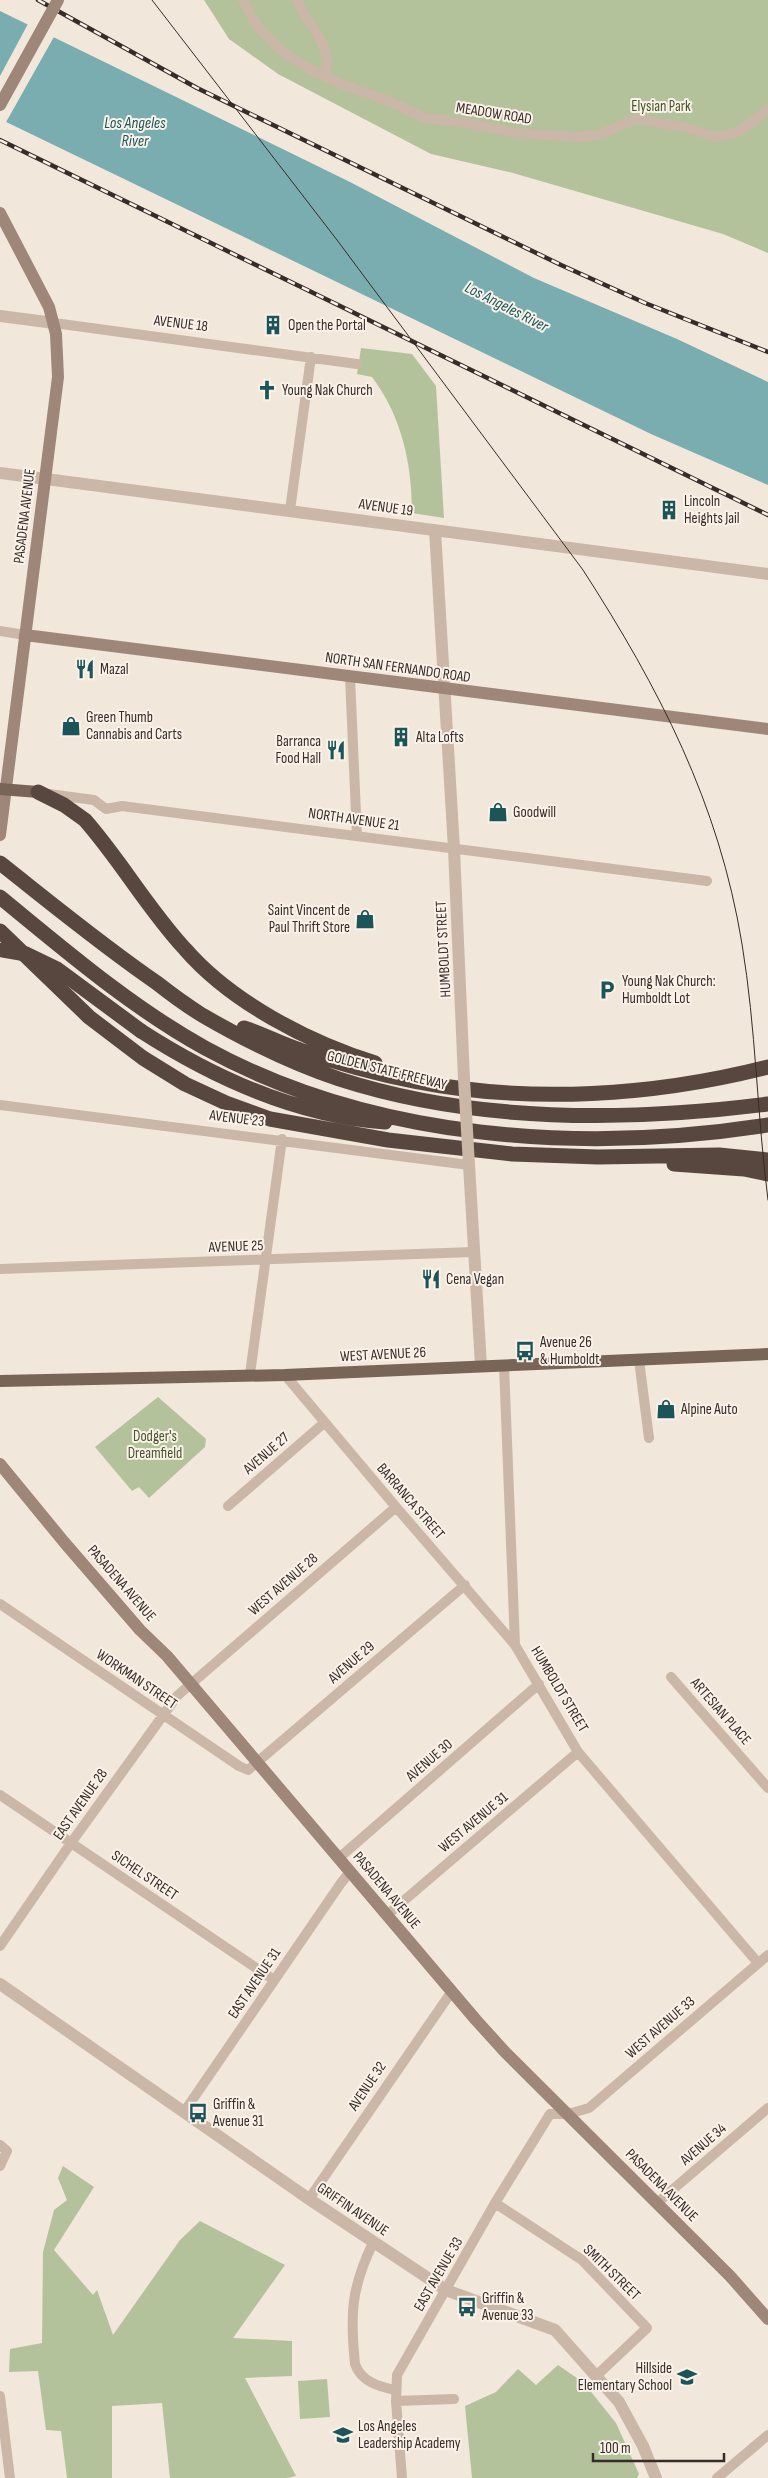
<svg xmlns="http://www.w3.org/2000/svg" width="768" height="2478" font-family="'Sofia Sans Condensed',sans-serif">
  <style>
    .green { fill: #b4c29b }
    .water { fill: #7aadb0 }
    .pier { fill: #f2e7db }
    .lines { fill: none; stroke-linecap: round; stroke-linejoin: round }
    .minor { stroke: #cbb7a7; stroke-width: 10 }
    .tertiary { stroke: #cbb7a7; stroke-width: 12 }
    .secondary { stroke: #9e8678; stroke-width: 12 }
    .primary { stroke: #796458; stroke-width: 12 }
    .motorway { stroke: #58473f; stroke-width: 15 }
    .tram { stroke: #372c28; stroke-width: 1 }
    .rail-casing { stroke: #372c28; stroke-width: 4.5 }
    .rail { stroke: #faf2e8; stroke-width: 2.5; stroke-dasharray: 8; stroke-linecap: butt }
    .tertiary-bridge { stroke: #cbb7a7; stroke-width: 12 }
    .secondary-bridge { stroke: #9e8678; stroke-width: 12 }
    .motorway-bridge { stroke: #58473f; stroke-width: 15 }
    .labels { text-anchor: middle; stroke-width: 4; stroke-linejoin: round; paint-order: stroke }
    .park-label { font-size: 15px; fill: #46552b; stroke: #faf2e8 }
    .street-label { font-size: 15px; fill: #372c28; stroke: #faf2e8 }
    .poi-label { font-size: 15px; fill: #372c28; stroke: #faf2e8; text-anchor: start }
    .water-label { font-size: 16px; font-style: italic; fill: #1c5559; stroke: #faf2e8 }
  </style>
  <rect width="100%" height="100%" fill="#f2e7db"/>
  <!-- green -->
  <path class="green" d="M 204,0 L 768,0 L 768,253 L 723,234 L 513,173 L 431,154 L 278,74 L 229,39 Z
    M 361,348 L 412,354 L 436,386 L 444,518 L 412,513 C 412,464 402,417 372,377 L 357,374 Z
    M 158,1397 L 206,1439 L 205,1447 L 149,1498 L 139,1487 L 132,1491 L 95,1447 Z
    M 63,2166 L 94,2187 L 54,2250 L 93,2295 L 97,2290 L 113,2335 L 180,2240 L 200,2221 L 285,2265 L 233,2338 L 292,2341 L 292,2376 L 245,2378 L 296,2476 L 287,2478 L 170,2478 L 162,2403 L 112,2406 L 112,2478 L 67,2478 L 61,2431 L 46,2430 L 38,2371 L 9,2372 L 10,2349 L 42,2343 L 43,2252 L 54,2210 L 67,2200 L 58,2178 Z
    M 558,2365 L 584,2383 L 616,2423 L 639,2474 L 637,2478 L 472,2478 L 465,2406 L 496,2392 L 518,2369 L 536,2385 Z
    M 327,2379 L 330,2417 L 300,2419 L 298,2381 Z"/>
  <!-- water -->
  <path class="water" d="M 0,11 L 350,182 L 534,278 L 677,339 L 768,382 L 768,485 L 651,434 L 0,119 Z"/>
  <!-- pier -->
  <path class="pier" d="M 29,22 L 55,35 L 5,124 L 0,122 L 0,76 Z"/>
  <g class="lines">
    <!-- minor -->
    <path class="minor" d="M 243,0 L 257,26 L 279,49 L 302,65 L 341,84 L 386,100 L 425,118 L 467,123 L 515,133 L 579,137 L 601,134 L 636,119 L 683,127 L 716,137 L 735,133 L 753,122 L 768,109
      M 297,0 C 308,28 334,43 325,75
      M 54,323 L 357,364
      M 290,510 L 311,357
      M 0,631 L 25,635
      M 350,677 L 357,836
      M 49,794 L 94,800 L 106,809 L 122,806 L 707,881
      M 0,1105 L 469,1165
      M 0,1269 L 473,1252
      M 639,1360 L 649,1438
      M 504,1365 L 515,1645
      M 250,1374 L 282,1139
      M 285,1375 L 396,1507 L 515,1645 L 578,1752 L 758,1963
      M 228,1506 L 324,1423
      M 0,1604 L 239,1766 L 248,1770 L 465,1585
      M 671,1677 L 768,1788
      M 0,1795 L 274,1980
      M 339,1858 L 539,1684
      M 387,1915 L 578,1752
      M 0,1946 L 71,1843 L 177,1696 L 396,1507
      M 184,2112 L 341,1883 L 350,1872
      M 0,2145 L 7,2151 L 0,2166
      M 309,2199 L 452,1991
      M 495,2203 L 582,2260 L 647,2328 L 596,2376
      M 657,2203 L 768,2108
      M 373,2243 C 351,2288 350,2315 355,2364 C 361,2382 380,2387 396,2390
      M 0,2396 L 10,2478
      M 396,2401 L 454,2399
      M 402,2478 L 396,2401 L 397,2375 L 495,2203 L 550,2114 L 568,2114 L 589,2108 L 768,1955
      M 717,2478 L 768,2435"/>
    <!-- tertiary -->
    <path class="tertiary" d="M 0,316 L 54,323
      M 0,473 L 768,574
      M 435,530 L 454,849 L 464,1079
      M 469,1165 L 481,1366
      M 0,1984 L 309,2199 L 446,2290 L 555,2330 L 619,2402 L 643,2446 L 656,2478"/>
    <!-- secondary -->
    <path class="secondary" d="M 0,213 L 49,307 L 56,334 L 58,377 L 0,835
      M 25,635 L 768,729
      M 0,1464 L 64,1542 L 140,1630 L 167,1656 L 476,2020 L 505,2052 L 730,2276 L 768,2319"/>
    <!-- primary -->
    <path class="primary" d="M 0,789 L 38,792
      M 0,1381 L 285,1375 L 768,1354"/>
    <!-- motorway -->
    <path class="motorway" d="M 38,792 L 64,805 L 85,820 C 121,861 148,909 185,949 C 231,1002 308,1042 375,1063
      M 0,863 C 52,904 103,946 157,983 C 171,994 186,1005 202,1015 C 245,1040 291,1063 339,1079 C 475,1123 627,1122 768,1104
      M 0,897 C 66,951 131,1007 205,1048 C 373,1140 582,1154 768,1125
      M 0,931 L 89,1017 L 143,1058 L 185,1084 L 226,1103 L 270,1119 L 388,1140 L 512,1154 L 598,1157 L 719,1155 L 768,1160
      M 244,1028 C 263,1034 281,1044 300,1050 C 337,1063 376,1074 414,1081 C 530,1104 654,1096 768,1067
      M 141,1031 C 214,1078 298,1116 385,1122
      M 674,1164 L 744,1169 L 768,1174"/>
    <!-- tram -->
    <path class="tram" d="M 152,0 L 337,240 L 583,570 C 659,688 719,803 742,944 C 756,1028 757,1115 768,1200"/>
    <defs>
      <path id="rail" d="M 38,0 L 197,88 L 561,265 L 645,303 L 768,352
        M 0,140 L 768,515"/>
    </defs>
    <!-- rail casing -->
    <use href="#rail" class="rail-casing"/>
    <!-- rail -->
    <use href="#rail" class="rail"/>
    <!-- tertiary-bridge -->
    <path class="tertiary-bridge" d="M 464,1079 L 469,1165"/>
    <!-- secondary-bridge -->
    <path class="secondary-bridge" d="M 0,105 L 58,0"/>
    <!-- motorway-bridge -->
    <path class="motorway-bridge" d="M 3,950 L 26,954 L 57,969 L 141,1031"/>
  </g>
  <!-- icons -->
  <defs>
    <symbol id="building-bare" viewBox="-9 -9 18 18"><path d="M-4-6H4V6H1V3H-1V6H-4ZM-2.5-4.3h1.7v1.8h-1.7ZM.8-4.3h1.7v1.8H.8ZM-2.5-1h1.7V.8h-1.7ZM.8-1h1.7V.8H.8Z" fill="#1c5559" stroke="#faf2e8" stroke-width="2.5" paint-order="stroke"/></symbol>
    <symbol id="church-bare" viewBox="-9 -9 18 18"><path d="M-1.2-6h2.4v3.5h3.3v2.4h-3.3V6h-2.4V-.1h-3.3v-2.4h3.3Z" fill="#1c5559" stroke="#faf2e8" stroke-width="2.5" paint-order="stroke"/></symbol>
    <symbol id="restaurant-bare" viewBox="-9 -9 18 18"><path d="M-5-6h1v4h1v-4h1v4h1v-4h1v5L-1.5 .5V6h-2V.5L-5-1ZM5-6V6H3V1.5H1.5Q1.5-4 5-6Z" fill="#1c5559" stroke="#faf2e8" stroke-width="2.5" paint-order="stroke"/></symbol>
    <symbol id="shop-bare" viewBox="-9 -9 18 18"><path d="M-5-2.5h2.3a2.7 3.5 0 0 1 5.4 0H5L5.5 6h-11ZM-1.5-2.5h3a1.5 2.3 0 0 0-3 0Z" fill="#1c5559" stroke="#faf2e8" stroke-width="2.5" paint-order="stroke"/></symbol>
    <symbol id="parking-bare" viewBox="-9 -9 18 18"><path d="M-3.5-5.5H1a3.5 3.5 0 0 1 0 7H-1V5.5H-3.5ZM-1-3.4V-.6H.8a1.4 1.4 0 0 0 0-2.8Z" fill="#1c5559" stroke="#faf2e8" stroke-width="2.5" paint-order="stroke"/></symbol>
    <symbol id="bus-bare" viewBox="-9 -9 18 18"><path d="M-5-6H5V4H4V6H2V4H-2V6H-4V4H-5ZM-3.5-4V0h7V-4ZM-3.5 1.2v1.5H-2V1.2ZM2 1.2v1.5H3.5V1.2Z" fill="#1c5559" stroke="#faf2e8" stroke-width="2.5" paint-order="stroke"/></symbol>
    <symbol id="school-bare" viewBox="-9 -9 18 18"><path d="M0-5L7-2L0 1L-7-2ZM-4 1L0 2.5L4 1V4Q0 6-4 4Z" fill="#1c5559" stroke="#faf2e8" stroke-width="2.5" paint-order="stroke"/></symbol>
  </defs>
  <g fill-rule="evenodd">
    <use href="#building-bare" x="259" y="311" width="28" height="28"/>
    <use href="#church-bare" x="253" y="376" width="28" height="28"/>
    <use href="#building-bare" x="655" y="496" width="28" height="28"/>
    <use href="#restaurant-bare" x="71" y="655" width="28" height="28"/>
    <use href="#shop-bare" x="57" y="712" width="28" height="28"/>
    <use href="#building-bare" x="387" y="723" width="28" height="28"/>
    <use href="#restaurant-bare" x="322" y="736" width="28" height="28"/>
    <use href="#shop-bare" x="484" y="798" width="28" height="28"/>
    <use href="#shop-bare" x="351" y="905" width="28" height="28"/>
    <use href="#parking-bare" x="593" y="976" width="28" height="28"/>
    <use href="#restaurant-bare" x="417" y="1265" width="28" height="28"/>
    <use href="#bus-bare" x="511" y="1337" width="28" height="28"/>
    <use href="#shop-bare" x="652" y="1395" width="28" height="28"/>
    <use href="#bus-bare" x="184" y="2099" width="28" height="28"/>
    <use href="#bus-bare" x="453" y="2293" width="28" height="28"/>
    <use href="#school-bare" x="673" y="2363" width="28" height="28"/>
    <use href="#school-bare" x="329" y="2421" width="28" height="28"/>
  </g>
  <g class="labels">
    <!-- park labels -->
    <g class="park-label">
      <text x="661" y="111">Elysian Park</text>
      <text x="155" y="1441">Dodger's<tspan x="155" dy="17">Dreamfield</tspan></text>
    </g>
    <!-- street labels -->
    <g class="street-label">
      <text transform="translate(494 113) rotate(9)" y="5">MEADOW ROAD</text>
      <text transform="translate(181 323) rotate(7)" y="5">AVENUE 18</text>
      <text transform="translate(386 507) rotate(8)" y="5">AVENUE 19</text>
      <text transform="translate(24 516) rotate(-83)" y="5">PASADENA AVENUE</text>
      <text transform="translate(398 667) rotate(8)" y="5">NORTH SAN FERNANDO ROAD</text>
      <text transform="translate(354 819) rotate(8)" y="5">NORTH AVENUE 21</text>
      <text transform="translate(443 949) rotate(-93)" y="5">HUMBOLDT STREET</text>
      <text transform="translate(387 1070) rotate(14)" y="5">GOLDEN STATE FREEWAY</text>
      <text transform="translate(237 1118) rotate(7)" y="5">AVENUE 23</text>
      <text transform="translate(236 1246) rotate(-2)" y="5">AVENUE 25</text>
      <text transform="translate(383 1354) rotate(-3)" y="5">WEST AVENUE 26</text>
      <text transform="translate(266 1453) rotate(-41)" y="5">AVENUE 27</text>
      <text transform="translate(411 1501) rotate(49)" y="5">BARRANCA STREET</text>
      <text transform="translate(122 1583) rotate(49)" y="5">PASADENA AVENUE</text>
      <text transform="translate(283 1584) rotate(-41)" y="5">WEST AVENUE 28</text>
      <text transform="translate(351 1662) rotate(-41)" y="5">AVENUE 29</text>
      <text transform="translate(137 1679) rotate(34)" y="5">WORKMAN STREET</text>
      <text transform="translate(560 1689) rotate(59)" y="5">HUMBOLDT STREET</text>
      <text transform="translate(721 1711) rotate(49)" y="5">ARTESIAN PLACE</text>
      <text transform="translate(429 1760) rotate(-41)" y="5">AVENUE 30</text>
      <text transform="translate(80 1804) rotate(-55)" y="5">EAST AVENUE 28</text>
      <text transform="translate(473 1822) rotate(-40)" y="5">WEST AVENUE 31</text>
      <text transform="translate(145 1875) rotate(34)" y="5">SICHEL STREET</text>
      <text transform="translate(387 1890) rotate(50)" y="5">PASADENA AVENUE</text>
      <text transform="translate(254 1983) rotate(-56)" y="5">EAST AVENUE 31</text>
      <text transform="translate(660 2027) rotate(-41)" y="5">WEST AVENUE 33</text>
      <text transform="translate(367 2086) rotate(-56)" y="5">AVENUE 32</text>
      <text transform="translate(703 2144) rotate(-41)" y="5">AVENUE 34</text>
      <text transform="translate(662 2185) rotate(45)" y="5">PASADENA AVENUE</text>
      <text transform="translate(353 2209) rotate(34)" y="5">GRIFFIN AVENUE</text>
      <text transform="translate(612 2272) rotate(44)" y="5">SMITH STREET</text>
      <text transform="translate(438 2274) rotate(-60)" y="5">EAST AVENUE 33</text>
    </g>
    <!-- poi labels -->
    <g class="poi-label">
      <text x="288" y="330">Open the Portal</text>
      <text x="282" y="395">Young Nak Church</text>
      <text x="684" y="506">Lincoln<tspan x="684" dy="17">Heights Jail</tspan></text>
      <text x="100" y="674">Mazal</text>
      <text x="86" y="722">Green Thumb<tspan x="86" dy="17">Cannabis and Carts</tspan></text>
      <text x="416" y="742">Alta Lofts</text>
      <text x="321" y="746" text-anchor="end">Barranca<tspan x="321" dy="17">Food Hall</tspan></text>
      <text x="513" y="817">Goodwill</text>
      <text x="350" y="915" text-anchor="end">Saint Vincent de<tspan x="350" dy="17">Paul Thrift Store</tspan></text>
      <text x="622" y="986">Young Nak Church:<tspan x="622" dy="17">Humboldt Lot</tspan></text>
      <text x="446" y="1284">Cena Vegan</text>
      <text x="540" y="1347">Avenue 26<tspan x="540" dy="17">&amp; Humboldt</tspan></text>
      <text x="681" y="1414">Alpine Auto</text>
      <text x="213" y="2109">Griffin &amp;<tspan x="213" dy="17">Avenue 31</tspan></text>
      <text x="482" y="2303">Griffin &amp;<tspan x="482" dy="17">Avenue 33</tspan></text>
      <text x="672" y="2373" text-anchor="end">Hillside<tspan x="672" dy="17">Elementary School</tspan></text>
      <text x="358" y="2431">Los Angeles<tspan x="358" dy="17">Leadership Academy</tspan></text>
    </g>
    <!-- water labels -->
    <g class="water-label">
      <text x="135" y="128">Los Angeles<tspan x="135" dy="18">River</tspan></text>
      <text transform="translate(507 306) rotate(27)" y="6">Los Angeles River</text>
    </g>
  </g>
  <!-- scale -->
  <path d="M593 2453v8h131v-8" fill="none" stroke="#372c28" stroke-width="2.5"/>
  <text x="600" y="2453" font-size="15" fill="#372c28" stroke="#faf2e8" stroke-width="4" paint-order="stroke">100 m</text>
</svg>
